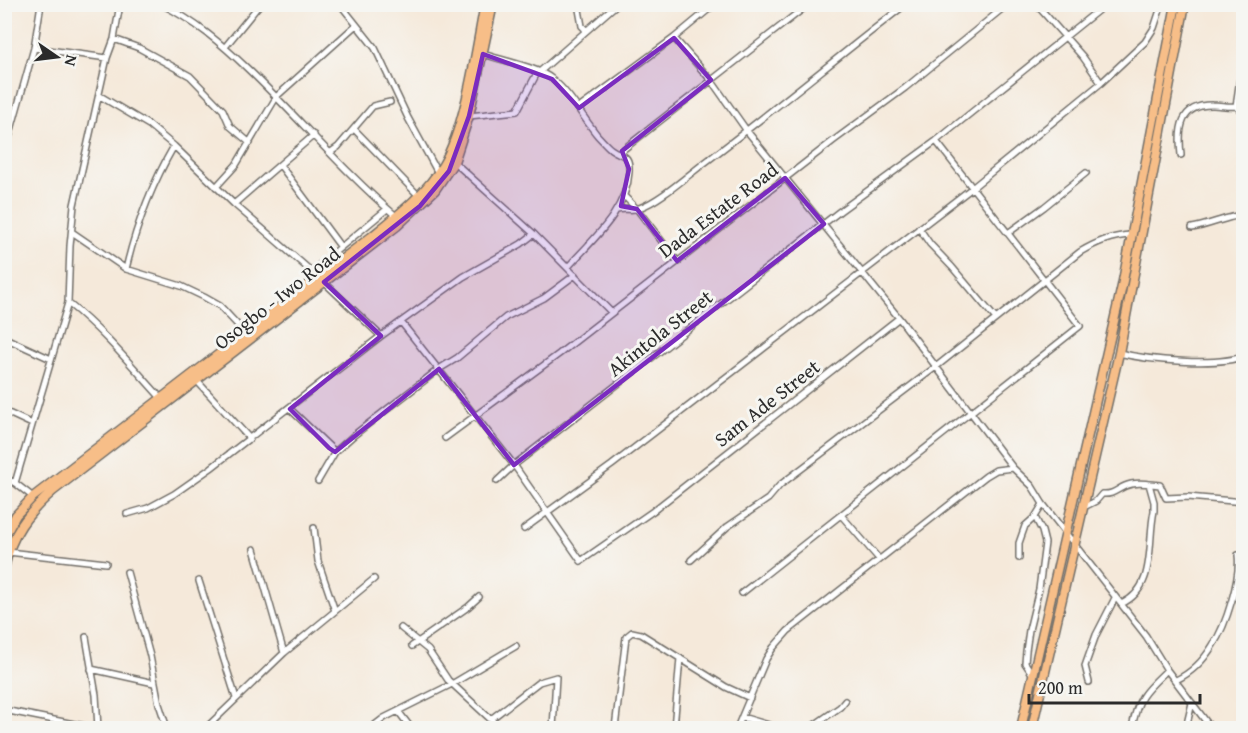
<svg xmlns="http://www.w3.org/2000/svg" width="1248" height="733" font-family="'Gentium Book Plus',serif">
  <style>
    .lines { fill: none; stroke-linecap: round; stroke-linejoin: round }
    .minor-casing { stroke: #726e68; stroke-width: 8 }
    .primary-casing { stroke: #726e68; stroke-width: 11 }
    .trunk-casing { stroke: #726e68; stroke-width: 11 }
    .minor { stroke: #fff; stroke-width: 5 }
    .primary { stroke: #f7be88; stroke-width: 8 }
    .trunk { stroke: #f7be88; stroke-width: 8 }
    .marked { fill: #7b2cbf; fill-opacity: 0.2; stroke: #7b2cbf; stroke-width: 4.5; stroke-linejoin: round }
    .labels { text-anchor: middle; stroke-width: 6; stroke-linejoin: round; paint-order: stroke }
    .street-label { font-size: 20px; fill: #2b2b2b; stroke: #f6f6f2 }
  </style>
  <rect width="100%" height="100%" fill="#f6f6f2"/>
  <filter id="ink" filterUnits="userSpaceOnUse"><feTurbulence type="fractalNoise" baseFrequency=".0167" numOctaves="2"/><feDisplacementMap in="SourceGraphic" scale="12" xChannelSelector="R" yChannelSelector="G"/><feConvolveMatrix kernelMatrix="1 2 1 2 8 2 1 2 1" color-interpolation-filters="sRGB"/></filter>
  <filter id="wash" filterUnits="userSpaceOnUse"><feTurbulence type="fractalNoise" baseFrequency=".008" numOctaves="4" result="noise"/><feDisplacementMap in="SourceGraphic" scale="24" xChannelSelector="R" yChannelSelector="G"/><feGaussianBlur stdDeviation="1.35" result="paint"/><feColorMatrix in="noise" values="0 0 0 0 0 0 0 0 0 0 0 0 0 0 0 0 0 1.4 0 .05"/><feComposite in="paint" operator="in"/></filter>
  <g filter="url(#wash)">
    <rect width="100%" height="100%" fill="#f5e9da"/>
  </g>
  <g filter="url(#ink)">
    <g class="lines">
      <defs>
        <path id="minor" d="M 161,4 C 195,21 222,44 249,70 C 299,118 344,172 396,216
          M 340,4 L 375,48 L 408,118 L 438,173
          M 578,4 L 582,26 L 586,30
          M 674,38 L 711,80 L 747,131 L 899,318 L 1013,468 L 1032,486 L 1043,504 L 1146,636 L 1167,670 L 1211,728
          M 114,39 L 139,48 L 190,76 L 223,110 L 230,126 L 250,143
          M 225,47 L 260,4
          M 34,48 L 107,58
          M 1244,51 L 1236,106 L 1244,113
          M 483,54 C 501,60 537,67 552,79 C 571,94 583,118 598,136 C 602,140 607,146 611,149 C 622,157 630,153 629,172 C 627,211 592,240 568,267
          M 1101,83 L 1145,42 L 1154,28 L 1162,4
          M 100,96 L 149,125 L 174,146 L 234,204 L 319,278
          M 579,108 L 674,38 L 715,4
          M 469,116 L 517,111 L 536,75 L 617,4
          M 354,129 L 418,195
          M 331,152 L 338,147 L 373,106 L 390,102
          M 620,152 L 809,4
          M 4,155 L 34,48 L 41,4
          M 1181,155 C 1178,129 1180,104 1213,105 C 1221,105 1228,107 1236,106
          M 454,162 L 534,234 L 611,312
          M 280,165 L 340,246
          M 216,187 L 236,165 L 277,96 L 356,25
          M 624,196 L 637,209 L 677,261
          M 234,204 L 314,135
          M 617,210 C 624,208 633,211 639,208 C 660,201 688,175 707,161 C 774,110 839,56 906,4
          M 919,228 L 930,244 L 952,267 L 996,319
          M 1192,228 C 1207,226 1231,215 1244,215
          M 72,232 L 126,269 L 181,286 L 204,297 L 220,306 L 246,334
          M 1008,233 L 1044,207 L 1086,173
          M 126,269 C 136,226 152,184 174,146
          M 312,271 L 387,209
          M 324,282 L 381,336
          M 68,303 C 103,331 131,365 161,398
          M 401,322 L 514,465 L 581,561 L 653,511 L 899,318
          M 5,338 L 51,359
          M 1119,353 C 1147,360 1217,367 1244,356
          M 197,381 L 250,439
          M 290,409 L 335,452
          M 4,411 L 32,424
          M 445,438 L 559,354 L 833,141 L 905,88 L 1008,4
          M 4,478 L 15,483 L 33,497
          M 318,481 L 335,452 L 354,435 L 439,369 L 457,358 L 506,317 L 544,298 L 575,275
          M 497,481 L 514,465 L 840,211 L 936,141 L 1106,4
          M 15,483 L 68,303 L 70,246 L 74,205 L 107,58 L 114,39 L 120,4
          M 1084,507 L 1096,501 L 1102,494 C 1113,495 1116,490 1125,486 C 1136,481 1149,484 1160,485 L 1166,498 L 1188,497 L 1244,502
          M 127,514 L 148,508 L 174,494 L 211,468 L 381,336 L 463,277 L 521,244 L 534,234
          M 841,515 L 879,559
          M 314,528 L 318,561 L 335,611
          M 524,529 L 612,465 L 972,188 L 1101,83 L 1083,57 L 1036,4
          M 254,549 L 284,653
          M 8,552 L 106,563
          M 1019,558 L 1019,543 L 1025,526 L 1035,517 L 1043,504
          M 691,560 L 727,527 L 768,499 L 780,485 L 937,366 L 1080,252 C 1097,242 1111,236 1132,235
          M 127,572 L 150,656 L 159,704 L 167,728
          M 199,581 L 236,698
          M 742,593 L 1080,326 L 936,141
          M 1121,604 C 1157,588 1147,543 1154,511 L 1154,502 L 1149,484
          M 401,628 L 428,650 L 448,680 L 500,728
          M 86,637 L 96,695 L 98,728
          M 412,646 L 468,607 L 479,597
          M 91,669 L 154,683
          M 1033,675 L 1025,663 L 1026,651 L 1029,630 L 1039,589 L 1045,543 L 1042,531 L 1035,517
          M 1176,680 C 1191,673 1204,660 1213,645 C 1226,626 1241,578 1238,555
          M 1089,682 L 1085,666 L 1096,635 L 1115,598
          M 4,710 L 94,728
          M 398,711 L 411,728
          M 742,717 L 779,728
          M 491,719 L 539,682 L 556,677 L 553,728
          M 206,728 L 284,653 L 374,579
          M 371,728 L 384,718 L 452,684 L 516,646
          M 615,728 L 626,637 L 632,632 L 641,634 L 726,687 L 750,698
          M 674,728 L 680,658
          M 737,728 L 766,659 L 773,648 L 788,631 L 986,476 L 996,470 L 1013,468
          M 810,728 L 840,707 L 845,701
          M 1132,728 C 1138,696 1144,692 1167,670
          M 1186,728 L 1192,703"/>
        <path id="primary" d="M 4,537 L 16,515 L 33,497 L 371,237 C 397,216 426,194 443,165 C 466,126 476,50 485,4
          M 4,568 C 12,533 26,515 53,491 L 397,226 L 435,190 L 454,162 L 469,116 L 493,4"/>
        <path id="trunk" d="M 1021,728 L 1122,286 L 1176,4
          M 1032,728 L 1119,353 L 1185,4"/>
      </defs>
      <!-- minor casing -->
      <use href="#minor" class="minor-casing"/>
      <!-- primary casing -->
      <use href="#primary" class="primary-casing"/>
      <!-- trunk casing -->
      <use href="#trunk" class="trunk-casing"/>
      <!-- minor -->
      <use href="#minor" class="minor"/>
      <!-- primary -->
      <use href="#primary" class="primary"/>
      <!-- trunk -->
      <use href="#trunk" class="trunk"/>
    </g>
  </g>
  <!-- marked area -->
  <path class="marked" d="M 674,38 L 711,80 L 622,151 L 629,169 L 621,206 L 637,209 L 677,261 L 785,178 L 824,224 L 514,465 L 439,369 L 335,452 L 329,448 L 290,409 L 381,336 L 324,282 L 420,206 L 449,171 L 469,116 L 483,54 L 552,79 L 579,108 Z"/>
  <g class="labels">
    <!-- street labels -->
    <g class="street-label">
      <text transform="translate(718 210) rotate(-37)" y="7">Dada Estate Road</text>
      <text transform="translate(277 298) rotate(-38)" y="7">Osogbo - Iwo Road</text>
      <text transform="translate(660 333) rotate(-38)" y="7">Akintola Street</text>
      <text transform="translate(767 403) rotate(-38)" y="7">Sam Ade Street</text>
    </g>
  </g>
  <!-- margin -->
  <rect width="1248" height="733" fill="none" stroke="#f6f6f2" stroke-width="24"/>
  <!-- north arrow -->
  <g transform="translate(57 57) rotate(104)" stroke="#f6f6f2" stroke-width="4.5" paint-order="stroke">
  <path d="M0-4.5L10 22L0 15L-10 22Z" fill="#2b2b2b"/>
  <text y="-9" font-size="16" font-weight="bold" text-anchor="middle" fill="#2b2b2b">N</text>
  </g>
  <!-- scale -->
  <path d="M1029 694v9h171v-9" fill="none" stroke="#2b2b2b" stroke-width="3"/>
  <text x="1038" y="694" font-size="18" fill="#2b2b2b" stroke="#f6f6f2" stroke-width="4.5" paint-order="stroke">200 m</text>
</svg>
